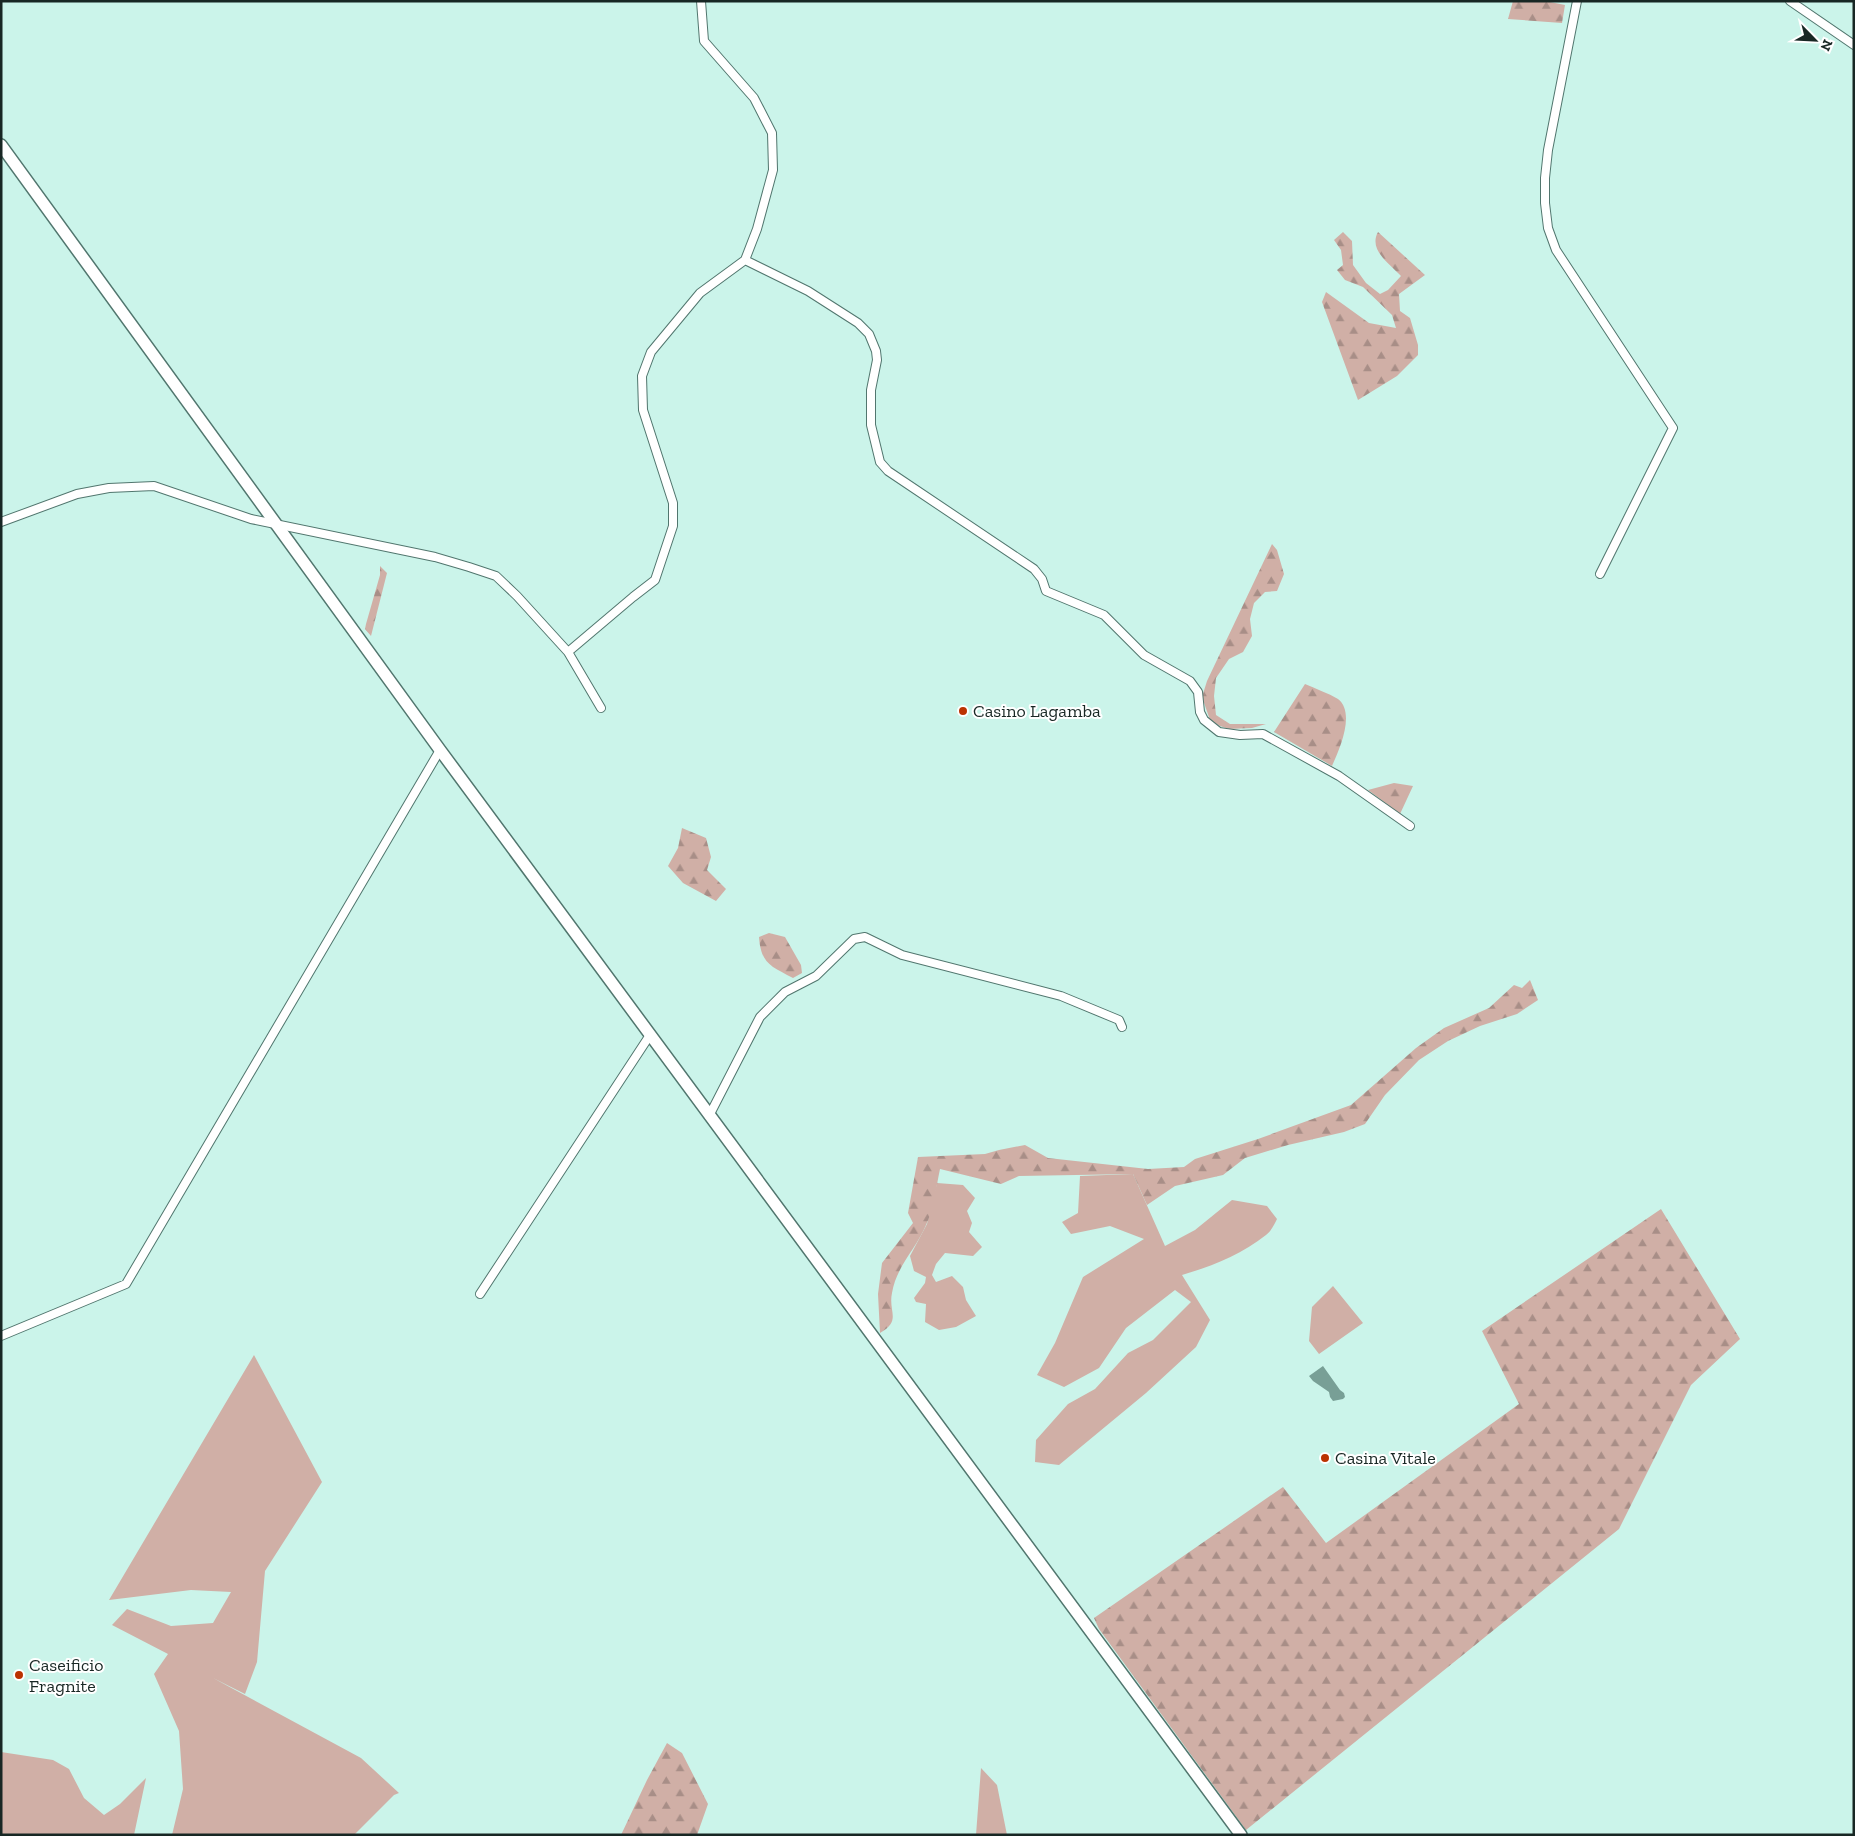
<svg xmlns="http://www.w3.org/2000/svg" width="1855" height="1836" font-family="'Zilla Slab',serif">
  <style>
    .grass { fill: #d0afa6 }
    .forest { fill: url(#forest-firs) }
    .water { fill: #789f96 }
    .lines { fill: none; stroke-linecap: round; stroke-linejoin: round }
    .minor-casing { stroke: #51766e; stroke-width: 10 }
    .secondary-casing { stroke: #51766e; stroke-width: 14 }
    .minor { stroke: #fff; stroke-width: 8 }
    .secondary { stroke: #fff; stroke-width: 11 }
    .poi-dot { fill: #bb3201; stroke: #fff; stroke-width: 2 }
    .labels { text-anchor: middle; stroke-width: 4; stroke-linejoin: round; paint-order: stroke }
    .poi-label { font-size: 18px; fill: #182724; stroke: #fff; text-anchor: start }
  </style>
  <defs>
    <pattern id="forest-firs" width="22" height="20" patternUnits="userSpaceOnUse" patternTransform="scale(1.25)"><rect width="22" height="20" fill="#d0afa6"/><path d="M5 1l3.5 6h-7zM16 11l3.5 6h-7z" fill="#a88e87"/></pattern>
  </defs>
  <rect width="100%" height="100%" fill="#cbf4ea"/>
  <!-- grass -->
  <path class="grass" d="M 1133,1174 L 1165,1246 L 1195,1230 L 1232,1200 L 1267,1206 L 1277,1219 C 1274,1225 1271,1231 1266,1235 C 1241,1255 1212,1266 1182,1275 L 1210,1320 L 1196,1347 L 1146,1393 L 1059,1465 L 1035,1462 L 1036,1440 L 1068,1404 L 1095,1389 L 1128,1353 L 1153,1340 L 1191,1302 L 1175,1290 L 1126,1328 L 1099,1368 L 1064,1387 L 1037,1375 L 1055,1343 L 1083,1277 L 1144,1239 L 1110,1226 L 1071,1234 L 1062,1222 L 1078,1213 L 1080,1176 Z
    M 937,1183 L 963,1185 L 975,1198 L 967,1211 L 972,1223 L 969,1232 L 982,1247 L 973,1256 L 945,1253 L 936,1264 L 932,1275 L 936,1282 L 952,1276 L 963,1287 L 966,1300 L 976,1316 L 956,1327 L 939,1330 L 925,1322 L 926,1304 L 916,1302 L 914,1298 L 925,1283 L 926,1277 L 914,1271 L 910,1256 L 927,1224 Z
    M 1333,1286 L 1363,1323 L 1319,1354 L 1309,1341 L 1312,1307 Z
    M 254,1355 L 322,1482 L 265,1571 L 257,1662 L 245,1694 L 213,1678 L 361,1758 L 399,1793 L 394,1795 L 354,1835 L 172,1835 L 183,1789 L 179,1731 L 154,1674 L 168,1654 L 112,1625 L 127,1609 L 171,1626 L 213,1623 L 231,1592 L 191,1590 L 109,1600 Z
    M 1,1752 L 53,1760 L 69,1769 L 84,1798 L 104,1815 L 120,1804 L 146,1778 L 134,1835 L 1,1835 Z
    M 981,1768 L 997,1785 L 1007,1835 L 976,1835 Z"/>
  <!-- forest -->
  <path class="forest" d="M 1513,1 L 1545,1 L 1565,5 L 1562,23 L 1508,19 Z
    M 1343,232 L 1352,241 L 1353,265 L 1366,283 L 1380,294 L 1388,290 L 1401,276 C 1390,264 1368,250 1378,232 L 1425,275 L 1399,294 L 1400,311 L 1410,318 L 1418,345 L 1418,355 L 1397,376 L 1358,400 L 1322,302 L 1326,292 L 1369,323 L 1396,328 L 1392,315 L 1363,287 L 1345,280 L 1337,270 L 1343,265 L 1341,250 L 1334,240 Z
    M 1272,544 L 1277,550 L 1284,574 L 1277,591 L 1265,592 L 1254,603 L 1250,619 L 1252,636 L 1243,652 L 1229,659 L 1216,678 L 1214,696 L 1216,715 L 1230,724 L 1266,724 L 1252,728 L 1229,729 L 1220,726 L 1210,720 L 1202,697 L 1207,681 Z
    M 380,566 L 387,573 L 371,636 L 365,629 L 366,624 L 380,575 Z
    M 1305,684 C 1316,689 1328,693 1338,699 C 1356,713 1339,750 1332,766 L 1274,732 Z
    M 1394,783 L 1413,786 L 1400,814 L 1368,790 Z
    M 682,828 L 706,838 L 711,857 L 707,870 L 726,889 L 716,901 L 683,883 L 668,866 L 678,848 Z
    M 769,933 L 785,937 L 801,965 L 802,973 L 793,978 C 771,966 761,964 759,937 Z
    M 1530,980 L 1538,1000 L 1517,1014 L 1480,1026 L 1448,1041 L 1419,1060 L 1385,1095 L 1365,1124 L 1344,1132 L 1288,1145 L 1245,1158 L 1223,1175 L 1175,1186 L 1147,1205 L 1133,1174 L 1019,1176 L 1001,1184 L 940,1169 C 936,1187 934,1208 926,1225 C 916,1249 896,1267 892,1293 C 888,1312 902,1320 880,1333 L 878,1294 L 882,1263 L 913,1223 L 908,1213 L 918,1157 L 985,1154 L 999,1150 L 1025,1145 L 1048,1158 L 1148,1169 L 1184,1167 L 1195,1159 L 1258,1139 L 1351,1105 L 1416,1048 L 1444,1028 L 1489,1008 L 1514,985 L 1522,988 Z
    M 1661,1209 L 1740,1339 L 1691,1385 L 1619,1529 L 1246,1830 L 1099,1629 L 1094,1618 L 1283,1487 L 1326,1543 L 1519,1404 L 1482,1331 Z
    M 667,1743 L 682,1753 L 708,1804 L 697,1835 L 621,1835 L 647,1780 Z"/>
  <!-- water -->
  <path class="water" d="M 1323,1366 L 1340,1390 L 1344,1393 L 1345,1397 L 1343,1399 L 1333,1401 L 1330,1397 L 1329,1392 L 1313,1381 L 1309,1376 Z"/>
  <g class="lines">
    <defs>
      <path id="minor" d="M 1577,1 L 1548,150 L 1545,178 L 1545,203 L 1548,228 L 1556,250 L 1673,428 L 1600,574
        M 1790,1 L 1854,45
        M 745,260 L 808,291 L 858,323 L 869,334 L 876,351 L 877,360 L 871,390 L 871,425 L 880,462 L 888,471 L 1034,569 L 1042,579 L 1046,591 L 1104,615 L 1144,655 L 1190,681 L 1198,692 L 1200,712 L 1204,720 L 1219,732 L 1240,735 L 1263,734 L 1339,776 L 1410,826
        M 1,522 L 77,494 L 109,488 L 154,486 L 251,519 L 435,557 L 469,567 L 496,576 L 517,596 L 568,652 L 601,708
        M 568,652 L 633,597 L 655,580 L 673,526 L 673,503 L 643,410 L 642,376 L 651,352 L 700,293 L 745,260 L 757,229 L 773,170 L 772,133 L 754,98 L 704,41 L 701,1
        M 709,1116 L 760,1017 L 785,992 L 816,976 L 854,939 L 865,937 L 902,955 L 1061,996 L 1119,1020 L 1122,1027
        M 480,1294 L 650,1035
        M 1,1336 L 126,1284 L 440,750"/>
      <path id="secondary" d="M 1,145 L 440,750 L 1241,1835"/>
    </defs>
    <!-- minor casing -->
    <use href="#minor" class="minor-casing"/>
    <!-- secondary casing -->
    <use href="#secondary" class="secondary-casing"/>
    <!-- minor -->
    <use href="#minor" class="minor"/>
    <!-- secondary -->
    <use href="#secondary" class="secondary"/>
  </g>
  <!-- markers -->
  <g class="poi-dot">
    <circle cx="963" cy="711" r="5"/>
    <circle cx="1325" cy="1458" r="5"/>
    <circle cx="19" cy="1675" r="5"/>
  </g>
  <g class="labels">
    <!-- poi labels -->
    <g class="poi-label">
      <text x="973" y="717">Casino Lagamba</text>
      <text x="1335" y="1464">Casina Vitale</text>
      <text x="29" y="1671">Caseificio<tspan x="29" dy="21">Fragnite</tspan></text>
    </g>
  </g>
  <!-- border -->
  <rect width="1855" height="1836" fill="none" stroke="#182724" stroke-width="5"/>
  <!-- north arrow -->
  <g transform="translate(1815 40) rotate(114)" stroke="#ffffff" stroke-width="4" paint-order="stroke">
  <path d="M0-4L9 19L0 12L-9 19Z" fill="#182724"/>
  <text y="-8" font-size="14" font-weight="bold" text-anchor="middle" fill="#182724">N</text>
  </g>
</svg>
